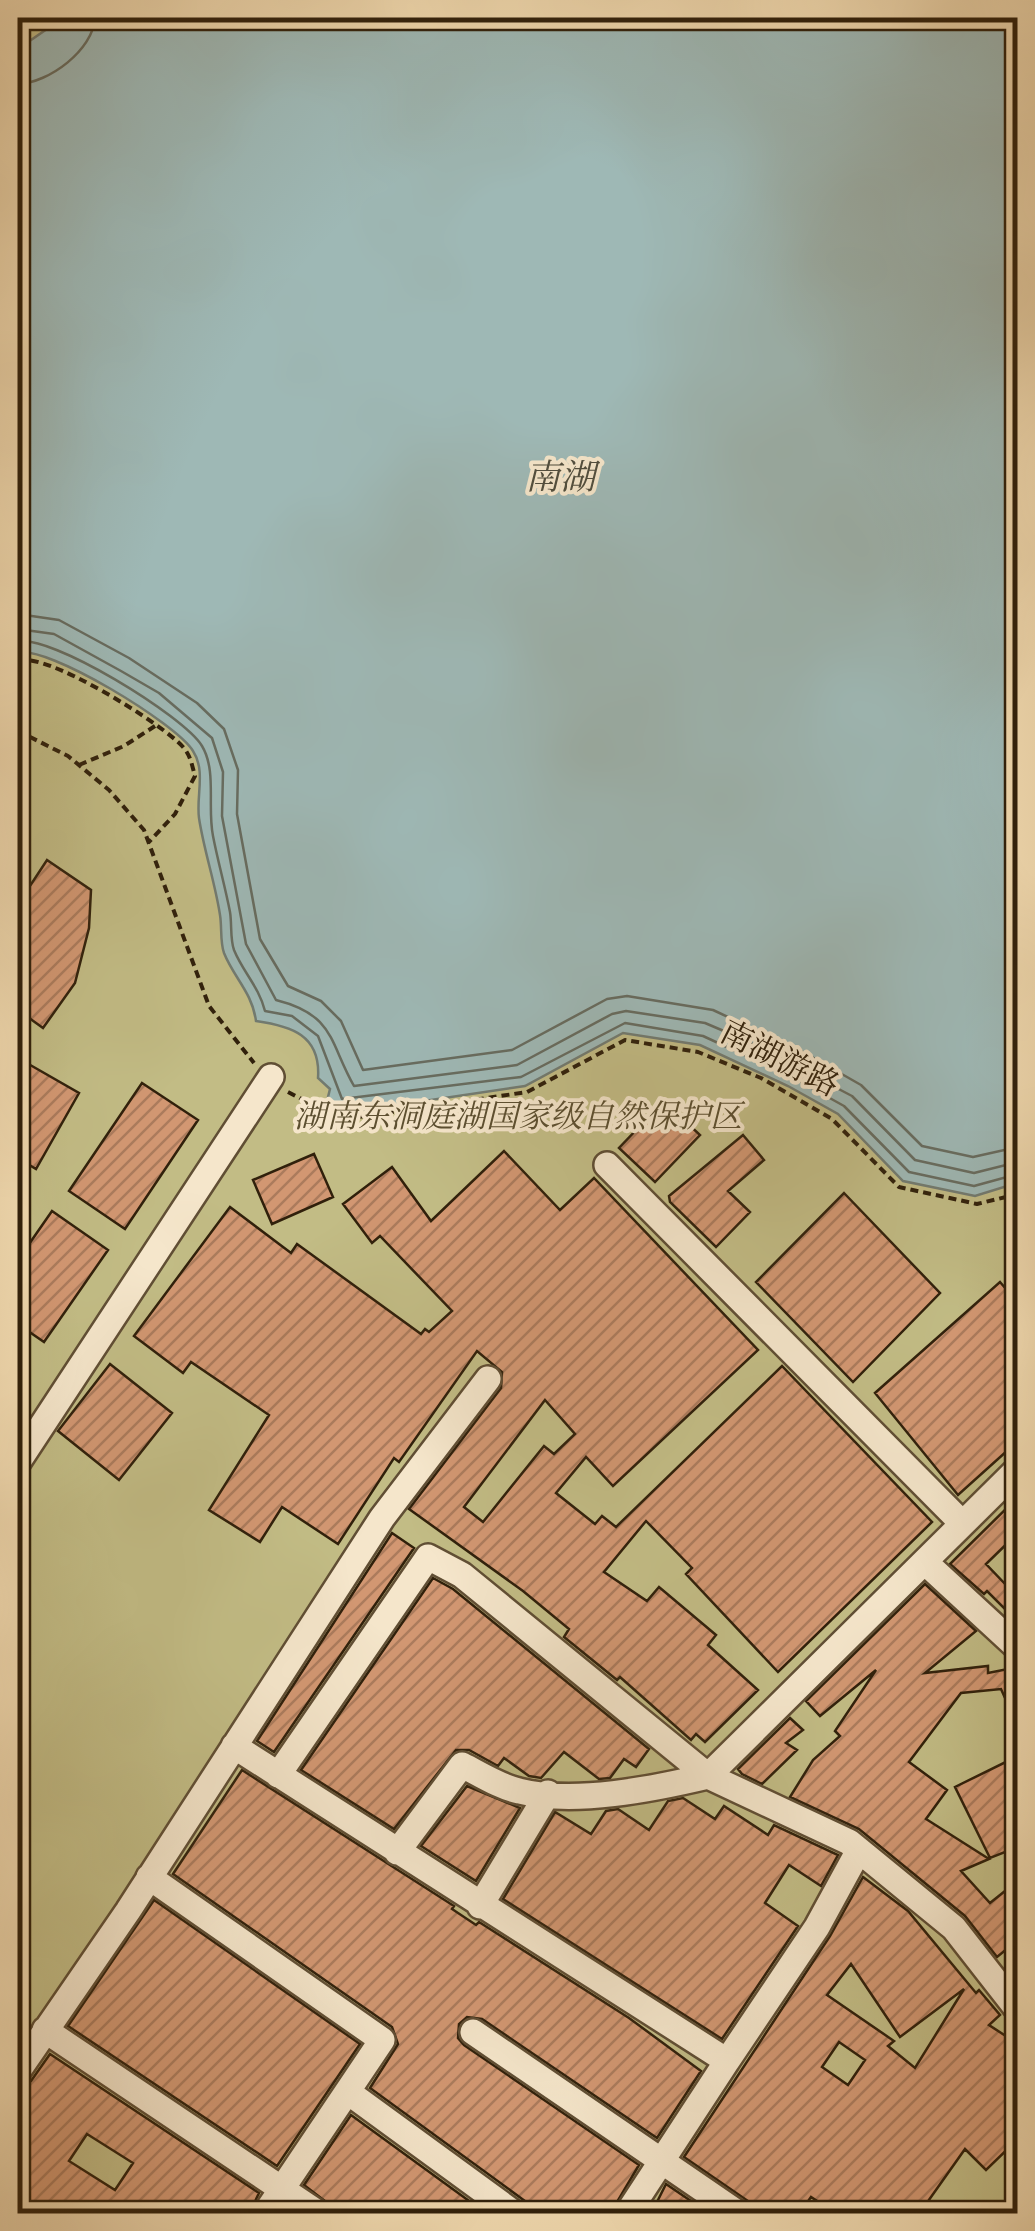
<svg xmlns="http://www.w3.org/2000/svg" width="1035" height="2231" font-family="Cardo,'Noto Serif SC',serif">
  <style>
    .park { fill: #c2bc85; stroke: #796e48; stroke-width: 2.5 }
    .water { fill: #9eb8b5; stroke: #727b71; stroke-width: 2.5 }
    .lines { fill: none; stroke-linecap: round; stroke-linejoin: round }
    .shore { stroke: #676c60; stroke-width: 2.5 }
    .building { fill: url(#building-hatch); stroke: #30200b; stroke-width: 2.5; fill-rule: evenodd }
    .minor-casing { stroke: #604e34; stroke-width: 30 }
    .path { stroke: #30200b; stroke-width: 4; stroke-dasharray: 8 5; stroke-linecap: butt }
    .minor { stroke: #f5e6cb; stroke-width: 25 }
    .labels { text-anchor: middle; stroke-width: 8; stroke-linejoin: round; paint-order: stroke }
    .street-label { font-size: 32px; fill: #30200b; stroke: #f5e6cb }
    .park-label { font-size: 32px; font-style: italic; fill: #5c4f30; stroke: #f5e6cb }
    .water-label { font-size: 35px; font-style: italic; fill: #514e3e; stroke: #f5e6cb }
  </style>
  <defs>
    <pattern id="building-hatch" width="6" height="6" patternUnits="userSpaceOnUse" patternTransform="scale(2.5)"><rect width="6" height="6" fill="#d29772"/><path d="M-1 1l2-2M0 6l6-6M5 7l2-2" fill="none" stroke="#ab7b5c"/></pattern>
  </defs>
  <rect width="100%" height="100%" fill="#f0d9af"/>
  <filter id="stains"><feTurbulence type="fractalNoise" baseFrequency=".002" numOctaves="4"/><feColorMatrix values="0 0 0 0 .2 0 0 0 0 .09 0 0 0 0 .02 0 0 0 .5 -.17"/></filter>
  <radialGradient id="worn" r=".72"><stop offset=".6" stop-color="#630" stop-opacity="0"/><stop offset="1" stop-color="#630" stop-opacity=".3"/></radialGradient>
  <!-- park -->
  <path class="park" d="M 18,18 L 1017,18 L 1017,2213 L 18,2213 Z"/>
  <!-- water -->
  <path class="water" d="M 63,18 L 1017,18 L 1017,1183 L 975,1196 L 903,1181 L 838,1114 L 788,1086 L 700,1045 L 623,1033 L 525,1086 L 350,1112 L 327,1101 L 330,1089 L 318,1078 C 321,1035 291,1026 256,1021 C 252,992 234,978 224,953 C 220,942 222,927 220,915 C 215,882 204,851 199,818 C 196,796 206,771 193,751 C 177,724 46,644 18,653 L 18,49 Z"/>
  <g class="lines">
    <!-- shore -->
    <path class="shore" d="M 18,84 C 49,83 93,50 95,18
      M 18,614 L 59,620 L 129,658 L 197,703 L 224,729 L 238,770 L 237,814 L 260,939 L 288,986 L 321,1001 L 341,1021 L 363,1070 L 512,1050 L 607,999 L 627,996 L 713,1010 L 805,1053 L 861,1085 L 922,1146 L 973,1157 L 1018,1147
      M 18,629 L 54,634 L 121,671 L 159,693 L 212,738 L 223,772 L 222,816 L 246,944 L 276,1000 C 335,1015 329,1042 354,1086 L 517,1065 L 612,1014 L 626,1011 L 705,1023 L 745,1040 L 852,1096 L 915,1160 L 974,1173 L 1018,1162
      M 18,642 C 49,633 184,716 202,746 C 217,771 207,807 213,836 C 218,862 225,886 230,912 C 232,924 230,939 234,950 C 243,972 259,987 265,1011 L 292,1016 L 318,1036 L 342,1099 L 521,1077 L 625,1023 L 703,1036 L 792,1077 L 844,1106 L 909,1172 L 974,1186 L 1018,1174"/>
  </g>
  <!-- building -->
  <path class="building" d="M 47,860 L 91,890 L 89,928 L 75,983 L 43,1028 L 18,1010 L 18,904 Z
    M 18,1058 L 79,1093 L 36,1169 L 18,1158 Z
    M 142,1083 L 198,1120 L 125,1229 L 69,1191 Z
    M 664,1101 L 700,1135 L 655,1182 L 619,1148 Z
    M 743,1135 L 764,1160 L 728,1191 L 750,1212 L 716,1247 L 670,1202 L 669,1196 Z
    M 504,1151 L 560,1210 L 594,1178 L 758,1350 L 613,1486 L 586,1457 L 556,1493 L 595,1524 L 602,1516 L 616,1527 L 782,1366 L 932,1522 L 778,1672 L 686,1574 L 692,1568 L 646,1521 L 604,1572 L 647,1601 L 659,1587 L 716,1635 L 708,1645 L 758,1690 L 705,1742 L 696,1734 L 691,1740 L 620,1677 L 617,1680 L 564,1637 L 569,1629 L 523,1591 L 409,1509 L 501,1388 L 502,1372 L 477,1351 L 399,1462 L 394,1458 L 338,1544 L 282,1507 L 260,1542 L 209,1510 L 269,1415 L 191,1362 L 183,1373 L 134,1336 L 230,1207 L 291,1253 L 297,1244 L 421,1334 L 425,1329 L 429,1332 L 452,1311 L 380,1236 L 372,1243 L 343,1204 L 392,1167 L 431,1221 ZM 545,1400 L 575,1434 L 554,1454 L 544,1446 L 483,1522 L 464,1507 Z
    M 314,1154 L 333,1197 L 272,1224 L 253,1180 Z
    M 844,1193 L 940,1293 L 853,1382 L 756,1282 Z
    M 52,1211 L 108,1250 L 44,1342 L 18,1324 L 18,1260 Z
    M 1000,1282 L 1018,1303 L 1018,1441 L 958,1495 L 875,1393 Z
    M 110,1364 L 172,1413 L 119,1480 L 58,1431 Z
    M 1018,1497 L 1018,1533 L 986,1564 L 1008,1587 L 1018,1577 L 1018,1622 L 987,1591 L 984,1594 L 950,1564 Z
    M 392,1533 L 414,1548 L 274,1752 L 257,1741 Z
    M 433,1578 L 453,1589 L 649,1749 L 636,1767 L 624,1759 L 610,1778 L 599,1779 L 564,1752 L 541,1778 L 529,1776 L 504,1758 L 498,1766 L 469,1750 L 456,1750 L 394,1829 L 301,1770 Z
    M 925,1584 L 976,1631 L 925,1673 L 988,1666 L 988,1673 L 1018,1667 L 1018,1727 L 1001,1689 L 961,1693 L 909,1762 L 947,1790 L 926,1819 L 989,1859 L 961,1871 L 990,1903 L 1010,1887 L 1018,1896 L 1018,1940 L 997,1957 L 965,1916 L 859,1829 L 790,1797 L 813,1760 L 840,1736 L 835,1731 L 876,1670 L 820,1716 L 806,1701 Z
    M 790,1718 L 803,1730 L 786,1743 L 797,1750 L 762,1784 L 742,1774 L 738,1769 Z
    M 1018,1756 L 1018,1847 L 990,1858 L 955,1787 Z
    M 242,1770 L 454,1906 L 452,1909 L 476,1925 L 479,1922 L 629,2018 L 701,2071 L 657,2138 L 482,2019 L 467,2017 L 459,2024 L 458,2038 L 464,2045 L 639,2165 L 610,2214 L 531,2214 L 525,2201 L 370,2088 L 398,2044 L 392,2027 L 173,1874 Z
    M 467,1786 L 520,1808 L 476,1881 L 421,1846 Z
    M 683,1798 L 715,1819 L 724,1806 L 768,1835 L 774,1825 L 838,1855 L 821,1886 L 789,1865 L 765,1903 L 798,1926 L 722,2039 L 503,1899 L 555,1812 L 591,1834 L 606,1811 L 618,1809 L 649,1830 L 668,1801 Z
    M 863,1877 L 908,1911 L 976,1993 L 979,1990 L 1000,2015 L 989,2025 L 1018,2044 L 1018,2139 L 986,2170 L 965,2149 L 919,2214 L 837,2214 L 811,2197 L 799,2214 L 755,2214 L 748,2201 L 684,2157 L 830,1936 ZM 851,1964 L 900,2037 L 964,1989 L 915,2068 L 888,2046 L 894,2041 L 827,1995 ZM 839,2042 L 865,2060 L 848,2085 L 822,2067 Z
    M 154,1900 L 360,2044 L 277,2166 L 68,2026 Z
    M 50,2054 L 259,2193 L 249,2214 L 166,2214 L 149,2202 L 141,2214 L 62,2214 L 44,2202 L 36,2214 L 18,2214 L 18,2087 L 31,2081 ZM 87,2134 L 133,2163 L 115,2190 L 69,2161 Z
    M 351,2115 L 487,2214 L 343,2214 L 334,2208 L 304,2185 Z
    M 666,2184 L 710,2214 L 651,2214 Z"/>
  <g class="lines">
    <defs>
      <path id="minor" d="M 607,1165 L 961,1522
        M 18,1462 L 271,1077
        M 927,1564 L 1018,1648
        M 234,1746 L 727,2061 L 627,2214
        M 278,1775 L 428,1557 L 462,1575 L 708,1776 L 849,1842 L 954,1928 L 1018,2010
        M 397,1852 L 462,1765 C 480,1774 500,1787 519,1791 C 574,1805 653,1789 708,1776 L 1018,1469
        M 149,1877 L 382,2040 L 265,2214
        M 480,1906 L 548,1793
        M 45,2030 L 319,2214
        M 473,2032 L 739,2214
        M 727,2061 L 817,1927 L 859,1850
        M 18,2071 L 128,1911 L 382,1518 L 488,1379
        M 348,2092 L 515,2214"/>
    </defs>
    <!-- minor casing -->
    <use href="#minor" class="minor-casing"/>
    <!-- path -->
    <path class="path" d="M 18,661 C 44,650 163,724 183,747 C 191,756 192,766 195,776 L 175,814 L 148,843
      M 18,731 L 68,756 L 109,790 L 144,830 L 209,1006 L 254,1063
      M 79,765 L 124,746 L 155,726
      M 288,1092 L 332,1115 L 352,1118 L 527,1092 L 625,1040 L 698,1052 L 761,1078 L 832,1119 L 899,1187 L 977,1204 L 1018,1194"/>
    <!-- minor -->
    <use href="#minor" class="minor"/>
  </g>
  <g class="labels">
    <!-- street labels -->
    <g class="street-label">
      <text transform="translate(780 1058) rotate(27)" y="11">南湖游路</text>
    </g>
    <!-- park labels -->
    <g class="park-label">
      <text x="518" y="1127">湖南东洞庭湖国家级自然保护区</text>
    </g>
    <!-- water labels -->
    <g class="water-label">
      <text x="560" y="489">南湖</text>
    </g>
  </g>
  <!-- margin -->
  <rect width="1035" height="2231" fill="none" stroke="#f0d9af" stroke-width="60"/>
  <rect x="20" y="20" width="995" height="2191" fill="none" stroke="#30200b" stroke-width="5"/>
  <rect x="30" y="30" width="975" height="2171" fill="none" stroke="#30200b" stroke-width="2.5"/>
  <rect width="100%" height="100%" filter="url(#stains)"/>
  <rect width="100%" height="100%" fill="url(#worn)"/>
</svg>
